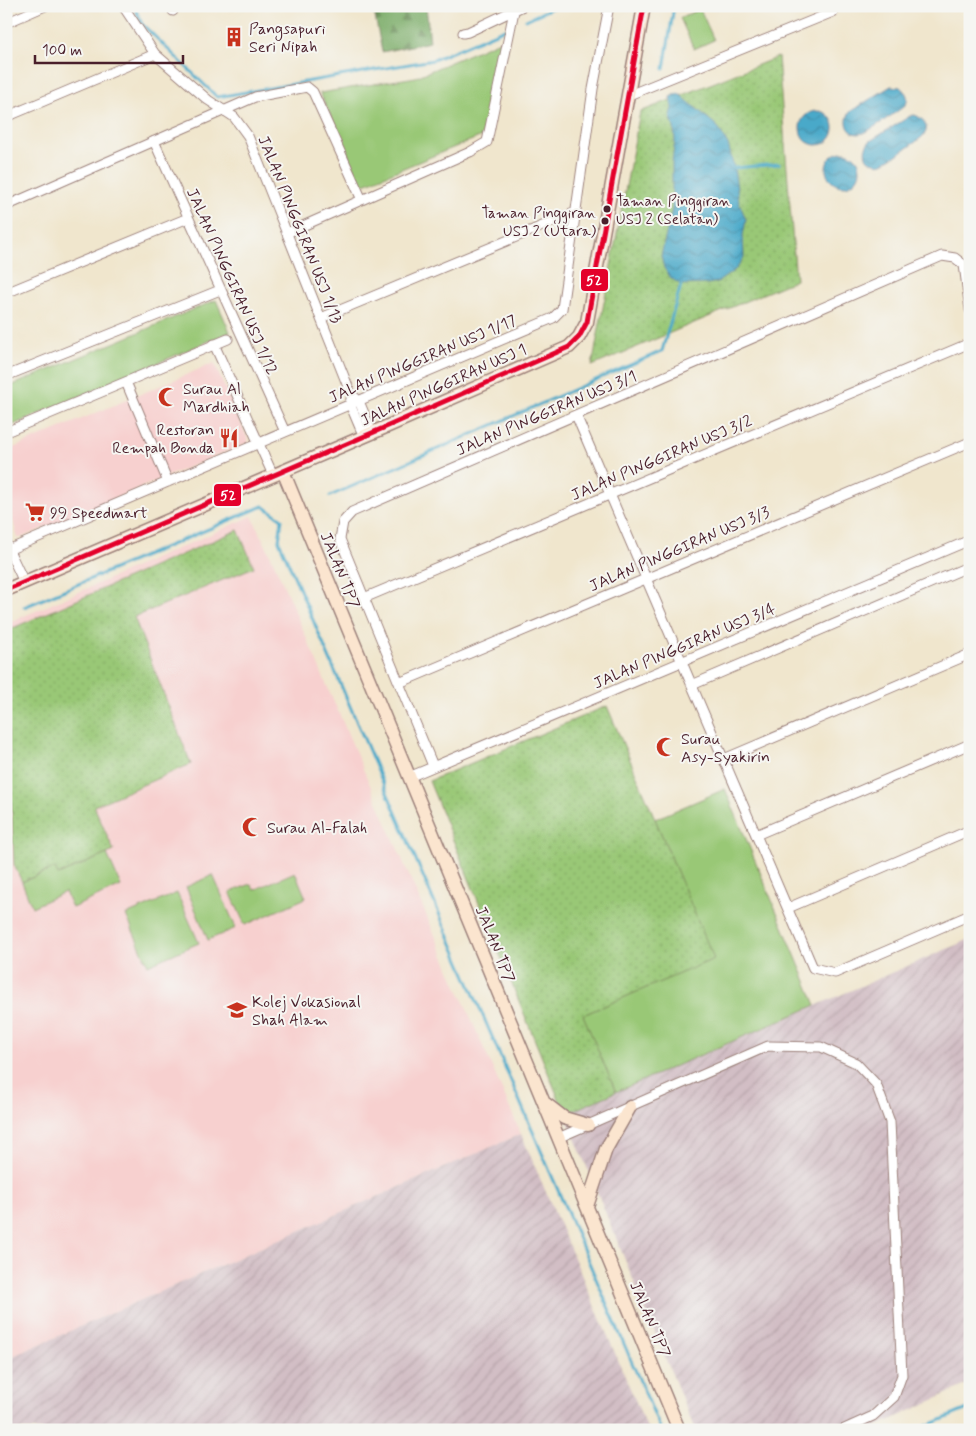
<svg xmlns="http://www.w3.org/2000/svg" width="976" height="1436" font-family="Mynerve,sans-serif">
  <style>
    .built { fill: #f7d0cf }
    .industrial { fill: url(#industrial-furrows) }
    .grass { fill: url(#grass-dots); stroke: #727450 }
    .forest { fill: url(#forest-firs); stroke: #626649 }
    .green { fill: #99c876; stroke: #727450 }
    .water { fill: url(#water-waves); stroke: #4a647a }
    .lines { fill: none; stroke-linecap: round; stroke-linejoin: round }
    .stream { stroke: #4aa9c9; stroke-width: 3 }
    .street-casing { stroke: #9d827c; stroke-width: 11 }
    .secondary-casing { stroke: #9d827c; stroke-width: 15 }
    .street { stroke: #fff; stroke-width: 9 }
    .secondary { stroke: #fbe5cf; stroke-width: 12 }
    .bus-1-casing { stroke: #f6f6f2; stroke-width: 9 }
    .bus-1 { stroke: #e4002b; stroke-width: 5 }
    .bus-dot { fill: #4a1f2b; stroke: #f6f6f2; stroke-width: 2 }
    .labels { text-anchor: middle; stroke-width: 4; stroke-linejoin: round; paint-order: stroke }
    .bus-label { font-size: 15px; fill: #4a1f2b; stroke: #f6f6f2; text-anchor: start }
    .poi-label { font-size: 16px; fill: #4a1f2b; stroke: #f6f6f2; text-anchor: start }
    .street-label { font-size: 16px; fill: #4a1f2b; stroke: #f6f6f2 }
    .line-badge { stroke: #f6f6f2; stroke-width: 2 }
    .badge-label { font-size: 14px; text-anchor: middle; font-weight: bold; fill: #fff }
  </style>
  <defs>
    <pattern id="industrial-furrows" width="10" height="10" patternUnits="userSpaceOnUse" patternTransform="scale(1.25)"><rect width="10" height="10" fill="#d2bec5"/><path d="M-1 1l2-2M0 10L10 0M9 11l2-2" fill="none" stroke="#b6a3a9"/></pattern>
    <pattern id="grass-dots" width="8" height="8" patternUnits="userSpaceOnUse" patternTransform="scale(1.25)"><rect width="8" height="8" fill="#99c876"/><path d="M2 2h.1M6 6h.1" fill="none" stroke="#85ab66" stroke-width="1.8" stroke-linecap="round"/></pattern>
    <pattern id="forest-firs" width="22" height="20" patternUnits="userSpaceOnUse" patternTransform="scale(1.25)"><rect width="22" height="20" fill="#7aac67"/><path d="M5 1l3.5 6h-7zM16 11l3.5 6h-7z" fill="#668b55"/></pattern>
    <pattern id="water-waves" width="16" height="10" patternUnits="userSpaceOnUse" patternTransform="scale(1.25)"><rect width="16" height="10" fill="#4aa9c9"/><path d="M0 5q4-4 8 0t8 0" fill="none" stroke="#4089a3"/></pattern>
  </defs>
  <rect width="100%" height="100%" fill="#f6f6f2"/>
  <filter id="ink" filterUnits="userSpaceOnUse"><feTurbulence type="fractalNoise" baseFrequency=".02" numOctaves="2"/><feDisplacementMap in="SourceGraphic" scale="10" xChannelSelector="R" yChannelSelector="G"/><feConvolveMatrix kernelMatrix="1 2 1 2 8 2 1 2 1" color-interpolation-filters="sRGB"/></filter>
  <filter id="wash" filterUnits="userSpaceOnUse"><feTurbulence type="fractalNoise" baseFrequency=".0096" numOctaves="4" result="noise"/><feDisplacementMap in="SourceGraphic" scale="20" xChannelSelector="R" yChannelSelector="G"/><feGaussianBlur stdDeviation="1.12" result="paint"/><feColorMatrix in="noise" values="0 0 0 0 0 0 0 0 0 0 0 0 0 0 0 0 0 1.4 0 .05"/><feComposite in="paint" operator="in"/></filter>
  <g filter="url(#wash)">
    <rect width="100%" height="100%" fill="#f0e6cd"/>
    <!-- built -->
    <path class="built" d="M 214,363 L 249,442 L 18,539 L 6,495 L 6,451 Z
      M 252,516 L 274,563 L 521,1134 L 6,1359 L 6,887 L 11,865 L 6,751 L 6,624 Z"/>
    <!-- industrial -->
    <path class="industrial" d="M 970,939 L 970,1383 L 869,1430 L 695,1430 L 565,1114 Z
      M 521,1134 L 648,1430 L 6,1430 L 6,1359 Z"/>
    <!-- grass -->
    <path class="grass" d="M 778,57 L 796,280 L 592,366 L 640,112 Z
      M 238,530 L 254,567 L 134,617 L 191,764 L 94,806 L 114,851 L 58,875 L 54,868 L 22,882 L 14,865 L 6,678 L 6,631 Z
      M 607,706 L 715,959 L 584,1015 L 616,1092 L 565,1114 L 429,781 Z"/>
    <!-- forest -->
    <path class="forest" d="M 373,6 L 426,6 L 430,42 L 382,52 Z"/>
    <!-- green -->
    <path class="green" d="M 700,9 L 714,40 L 694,49 L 680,18 Z
      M 502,40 L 482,136 L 362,185 L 320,93 L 416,77 Z
      M 216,300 L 230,332 L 6,428 L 6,388 Z
      M 725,789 L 816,1005 L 616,1092 L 583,1015 L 714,959 L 655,819 Z
      M 107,854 L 121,886 L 72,908 L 65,892 L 32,907 L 22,882 L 55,868 L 58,875 Z
      M 295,872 L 306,898 L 245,925 L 230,892 L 251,884 L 254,890 Z
      M 213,875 L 236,928 L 208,940 L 186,887 Z
      M 177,893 L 199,943 L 148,965 L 126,915 Z"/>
    <!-- water -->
    <path class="water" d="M 891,86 L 900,87 C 905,91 910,97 906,104 C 905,107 868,132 863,133 C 849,138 842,121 851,111 Z
      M 678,93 L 717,126 L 728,144 L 734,168 L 739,202 L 746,220 L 743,235 L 744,257 L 736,269 L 718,282 L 708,284 L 681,285 L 671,278 L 664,268 L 661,256 L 672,209 L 672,161 L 675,141 L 674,128 L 670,115 L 672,108 L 670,97 Z
      M800 128a17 17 0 1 1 34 0a17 17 0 1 1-34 0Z
      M 914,115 C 923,117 931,128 923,136 C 918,141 890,160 883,163 C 877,165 868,162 866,156 C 864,150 866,145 870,141 L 910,116 Z
      M826 169a17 17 0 1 1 34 0a17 17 0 1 1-34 0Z"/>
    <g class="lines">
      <!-- stream -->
      <path class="stream" d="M 134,6 L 142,24 L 217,97 L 433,60 L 505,29
        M 526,20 L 556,6
        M 664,69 L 674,6
        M 734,168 L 779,164
        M 330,496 L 662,351 L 681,285
        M 24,607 L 263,506 L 282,519 L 279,541 L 661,1430
        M 917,1430 L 970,1408"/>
    </g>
  </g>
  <g filter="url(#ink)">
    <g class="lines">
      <defs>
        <path id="street" d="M 123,6 L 155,54 L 208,100 L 234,117 L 248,136 L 351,394 L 359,401 L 372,433
          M 172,6 L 173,11
          M 6,23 L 45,6
          M 463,33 L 468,32 L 523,6
          M 629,95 L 833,12
          M 6,117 L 155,54
          M 154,141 L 285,432
          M 6,206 L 255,97 L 307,87 L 313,92 L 362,200
          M 287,233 L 470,152 L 487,142 L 514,11
          M 6,293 L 188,218
          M 321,318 L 576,212
          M 214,344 L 273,475
          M 6,376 L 220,290
          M 126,382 L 168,482
          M 351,399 L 350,404 L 364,437
          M 576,415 L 813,968 L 835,973 L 970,915
          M 6,432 L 228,339
          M 6,544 L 24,582
          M 8,550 L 553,318 L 562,309 L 593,89 L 609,6
          M 364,598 L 970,343
          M 399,683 L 970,442
          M 692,685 L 970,566
          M 724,759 L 970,654
          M 433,766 L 340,539 L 343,522 L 352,512 L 942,256 L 955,258 L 964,265 L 970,310
          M 409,777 L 970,540
          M 756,835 L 970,744
          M 788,908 L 970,830
          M 558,1138 L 768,1046 L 821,1047 L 856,1063 L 876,1084 L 890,1122 L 902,1375 L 894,1397 L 873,1416 L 842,1430"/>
        <path id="secondary" d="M 283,471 L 679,1430
          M 6,590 L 372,433 L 569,347 L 579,337 L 587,322 L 644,6
          M 546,1104 L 564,1118 L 588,1125
          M 587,1206 L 606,1149 L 630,1107"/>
      </defs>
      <!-- street casing -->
      <use href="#street" class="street-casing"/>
      <!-- secondary casing -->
      <use href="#secondary" class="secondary-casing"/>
      <!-- street -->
      <use href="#street" class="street"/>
      <!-- secondary -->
      <use href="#secondary" class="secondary"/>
      <defs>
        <path id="bus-1" d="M 6,590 L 372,433 L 569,347 L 579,337 L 587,322 L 644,6"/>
      </defs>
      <!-- bus-1 casing -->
      <use href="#bus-1" class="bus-1-casing"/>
      <!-- bus-1 -->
      <use href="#bus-1" class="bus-1"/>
    </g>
  </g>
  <!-- icons -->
  <defs>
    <symbol id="building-bare" viewBox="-9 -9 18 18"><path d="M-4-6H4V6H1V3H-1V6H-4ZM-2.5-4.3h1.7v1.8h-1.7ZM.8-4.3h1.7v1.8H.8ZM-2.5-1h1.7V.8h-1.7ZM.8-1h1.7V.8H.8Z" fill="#c8321e" stroke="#f6f6f2" stroke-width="2.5" paint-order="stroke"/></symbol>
    <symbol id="mosque-bare" viewBox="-9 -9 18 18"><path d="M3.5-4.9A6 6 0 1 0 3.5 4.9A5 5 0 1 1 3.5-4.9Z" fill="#c8321e" stroke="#f6f6f2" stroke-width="2.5" paint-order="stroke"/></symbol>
    <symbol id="restaurant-bare" viewBox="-9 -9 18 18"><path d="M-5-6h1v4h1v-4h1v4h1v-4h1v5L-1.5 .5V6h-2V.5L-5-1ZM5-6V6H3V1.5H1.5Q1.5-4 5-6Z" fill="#c8321e" stroke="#f6f6f2" stroke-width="2.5" paint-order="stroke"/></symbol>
    <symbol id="supermarket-bare" viewBox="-9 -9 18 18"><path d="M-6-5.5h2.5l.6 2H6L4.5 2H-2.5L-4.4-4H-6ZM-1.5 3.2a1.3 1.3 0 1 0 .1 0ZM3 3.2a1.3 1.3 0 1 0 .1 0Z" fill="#c8321e" stroke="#f6f6f2" stroke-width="2.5" paint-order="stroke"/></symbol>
    <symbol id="school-bare" viewBox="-9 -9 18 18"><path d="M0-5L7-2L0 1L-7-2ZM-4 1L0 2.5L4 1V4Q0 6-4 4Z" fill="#c8321e" stroke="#f6f6f2" stroke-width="2.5" paint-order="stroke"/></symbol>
  </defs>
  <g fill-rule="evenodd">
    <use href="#building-bare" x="220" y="23" width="28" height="28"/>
    <use href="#mosque-bare" x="154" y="383" width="28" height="28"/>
    <use href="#restaurant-bare" x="215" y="424" width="28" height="28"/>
    <use href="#supermarket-bare" x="21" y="498" width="28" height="28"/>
    <use href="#mosque-bare" x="652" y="733" width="28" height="28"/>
    <use href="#mosque-bare" x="238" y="813" width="28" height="28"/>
    <use href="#school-bare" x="223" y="996" width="28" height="28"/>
  </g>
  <!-- markers -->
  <g class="bus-dot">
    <circle cx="607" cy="209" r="4.5"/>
    <circle cx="605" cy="221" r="4.5"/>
  </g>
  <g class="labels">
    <!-- bus labels -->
    <g class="bus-label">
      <text x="616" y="206">Taman Pinggiran<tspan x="616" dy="18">USJ 2 (Selatan)</tspan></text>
      <text x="596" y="218" text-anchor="end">Taman Pinggiran<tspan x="596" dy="18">USJ 2 (Utara)</tspan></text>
    </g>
    <!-- poi labels -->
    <g class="poi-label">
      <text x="249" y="34">Pangsapuri<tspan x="249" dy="18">Seri Nipah</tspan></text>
      <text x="183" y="394">Surau Al<tspan x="183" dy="18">Mardhiah</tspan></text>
      <text x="214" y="435" text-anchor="end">Restoran<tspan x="214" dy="18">Rempah Bonda</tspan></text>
      <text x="50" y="518">99 Speedmart</text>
      <text x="681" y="744">Surau<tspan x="681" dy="18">Asy-Syakirin</tspan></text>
      <text x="267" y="833">Surau Al-Falah</text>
      <text x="252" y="1007">Kolej Vokasional<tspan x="252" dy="18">Shah Alam</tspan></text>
    </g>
    <!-- street labels -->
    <g class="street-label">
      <text transform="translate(301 229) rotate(68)" y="6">JALAN PINGGIRAN USJ 1/13</text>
      <text transform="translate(233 281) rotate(66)" y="6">JALAN PINGGIRAN USJ 1/12</text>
      <text transform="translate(422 358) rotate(-23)" y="6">JALAN PINGGIRAN USJ 1/17</text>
      <text transform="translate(443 384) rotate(-24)" y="6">JALAN PINGGIRAN USJ 1</text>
      <text transform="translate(546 412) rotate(-23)" y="6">JALAN PINGGIRAN USJ 3/1</text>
      <text transform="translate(661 457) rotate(-23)" y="6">JALAN PINGGIRAN USJ 3/2</text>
      <text transform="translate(679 548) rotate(-23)" y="6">JALAN PINGGIRAN USJ 3/3</text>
      <text transform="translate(341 570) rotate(68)" y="6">JALAN TP7</text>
      <text transform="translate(684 645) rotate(-23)" y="6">JALAN PINGGIRAN USJ 3/4</text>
      <text transform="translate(496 944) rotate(68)" y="6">JALAN TP7</text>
      <text transform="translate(651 1319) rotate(67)" y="6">JALAN TP7</text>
    </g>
  </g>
  <g class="line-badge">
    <rect x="580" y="268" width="29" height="24" rx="5" fill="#e4002b"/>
    <rect x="213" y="483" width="29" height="24" rx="5" fill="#e4002b"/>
  </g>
  <g class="badge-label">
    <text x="594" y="285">52</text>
    <text x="228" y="500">52</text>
  </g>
  <!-- margin -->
  <rect width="976" height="1436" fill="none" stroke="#f6f6f2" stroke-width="25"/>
  <!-- scale -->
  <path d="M35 55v8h148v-8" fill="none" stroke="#4a1f2b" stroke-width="2.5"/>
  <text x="42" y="55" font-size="15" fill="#4a1f2b" stroke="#f6f6f2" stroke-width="4" paint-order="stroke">100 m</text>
</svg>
